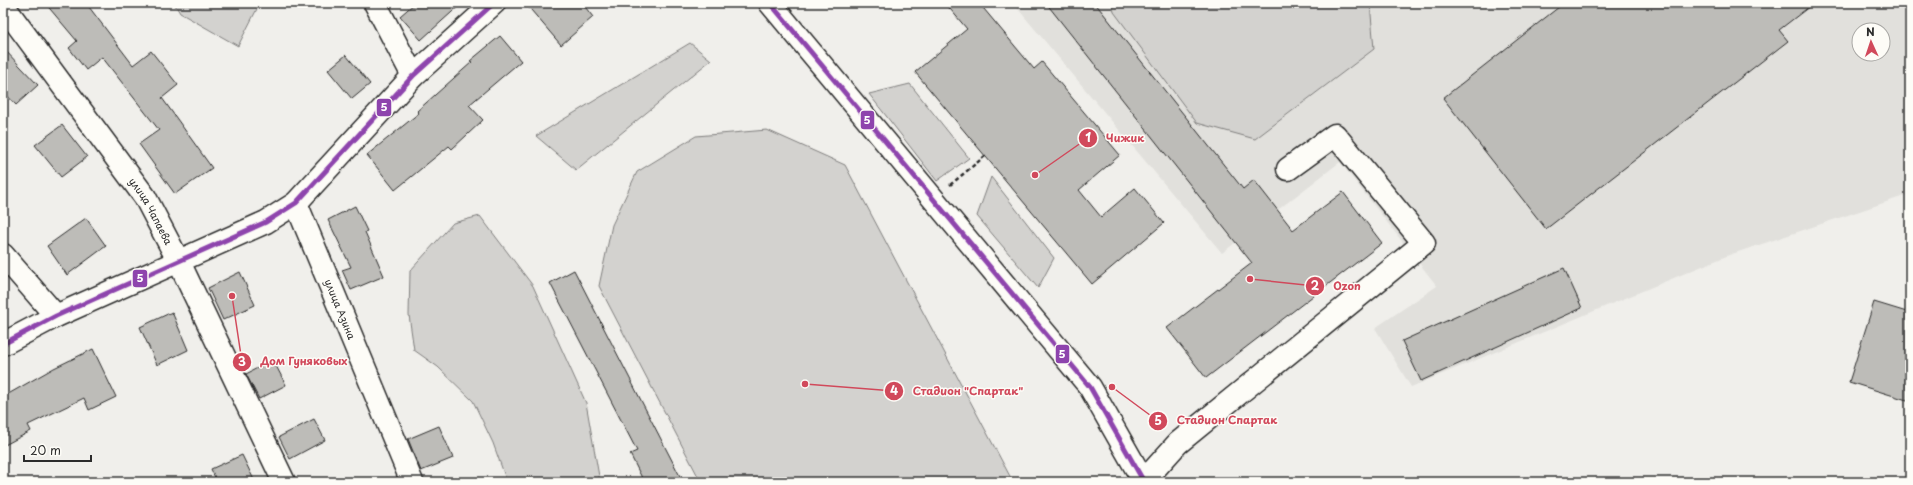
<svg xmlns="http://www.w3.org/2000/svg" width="1913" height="485" font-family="'Playpen Sans',sans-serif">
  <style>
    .built { fill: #e1e0dc; fill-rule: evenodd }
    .green { fill: #d3d2cf; stroke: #7f7e7d }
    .building { fill: #bdbcb8; stroke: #2b2b2b }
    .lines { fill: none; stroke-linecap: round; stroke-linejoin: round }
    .minor-casing { stroke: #2b2b2b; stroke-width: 25 }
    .path { stroke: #2b2b2b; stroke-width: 2.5; stroke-dasharray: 4 3; stroke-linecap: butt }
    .minor { stroke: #fdfcf7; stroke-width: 22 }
    .bus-1-casing { stroke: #fdfcf7; stroke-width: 8 }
    .bus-1 { stroke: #8e44ad; stroke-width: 5 }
    .labels { text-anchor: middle; stroke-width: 3; stroke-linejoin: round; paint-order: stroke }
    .street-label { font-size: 10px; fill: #2b2b2b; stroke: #fdfcf7 }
    .leader { fill: none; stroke: #d1495b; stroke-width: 1.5 }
    .callout-dot { fill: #d1495b; stroke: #fdfcf7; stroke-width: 1.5 }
    .mark-label { font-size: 12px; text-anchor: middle; font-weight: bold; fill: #fff }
    .callout-label { font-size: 11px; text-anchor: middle; font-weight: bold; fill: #d1495b; stroke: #fdfcf7; stroke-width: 3; stroke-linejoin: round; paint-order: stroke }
    .line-badge { stroke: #fdfcf7; stroke-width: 1.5 }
    .badge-label { font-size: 11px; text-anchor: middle; font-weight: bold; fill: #fff }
  </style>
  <rect width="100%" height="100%" fill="#f0efeb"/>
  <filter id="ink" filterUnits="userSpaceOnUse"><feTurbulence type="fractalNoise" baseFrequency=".025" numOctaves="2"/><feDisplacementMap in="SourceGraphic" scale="8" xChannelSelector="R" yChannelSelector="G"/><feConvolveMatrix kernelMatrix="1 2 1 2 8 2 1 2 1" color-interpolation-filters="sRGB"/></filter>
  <g filter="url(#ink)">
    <!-- built -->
    <path class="built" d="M 1013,3 L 1910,3 L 1910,194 L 1729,255 L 1411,387 L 1375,328 L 1437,286 L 1340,162 L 1222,253 ZM 1859,30 L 1883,30 L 1883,54 L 1859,54 Z"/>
    <!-- green -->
    <path class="green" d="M 174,3 L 260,3 L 238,46 L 180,13 Z
      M 1112,3 L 1370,3 L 1374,49 L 1255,139 L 1197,123 L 1114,12 Z
      M 690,43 L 711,60 L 576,170 L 536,136 Z
      M 910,84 L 969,158 L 937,181 L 869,94 Z
      M 767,130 L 845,165 L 1013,482 L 701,482 L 599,286 L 612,225 L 637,172 L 696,136 Z
      M 991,177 L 1054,258 L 1038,288 L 977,216 Z
      M 480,216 L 533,286 L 586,403 L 600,482 L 507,482 L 493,443 L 473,401 L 438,367 L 414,350 L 409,315 L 410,271 L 453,223 Z"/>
    <!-- building -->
    <path class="building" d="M 45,3 L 86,3 L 133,65 L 151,51 L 178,85 L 162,98 L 212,168 L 175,194 L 139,144 L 159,130 L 102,57 L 86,70 L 69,48 L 77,41 Z
      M 415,3 L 462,3 L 421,40 L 400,16 Z
      M 525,3 L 582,3 L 593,17 L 561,45 Z
      M 945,3 L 979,3 L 1034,69 L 1042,62 L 1120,155 L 1079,190 L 1101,217 L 1135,188 L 1164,223 L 1092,284 L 915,72 L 967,29 Z
      M 1046,3 L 1095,3 L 1243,189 L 1254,180 L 1293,230 L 1343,192 L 1382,243 L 1206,378 L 1167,328 L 1252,263 Z
      M 1564,3 L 1814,3 L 1779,30 L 1788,41 L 1546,229 L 1443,98 Z
      M 500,36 L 521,61 L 469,105 L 483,120 L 452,149 L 449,146 L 395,190 L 367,155 L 419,113 L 417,111 L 472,62 L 470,61 Z
      M 3,48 L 38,85 L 16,105 L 3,91 Z
      M 346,55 L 370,84 L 352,99 L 328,70 Z
      M 62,125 L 87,157 L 61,177 L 35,145 Z
      M 355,206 L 367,231 L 365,232 L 384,276 L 351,290 L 342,270 L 351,267 L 328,220 Z
      M 86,218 L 106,246 L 67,275 L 47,246 Z
      M 1564,268 L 1582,308 L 1421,381 L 1402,341 Z
      M 574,270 L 683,482 L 644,482 L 630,454 L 637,451 L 550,283 Z
      M 240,272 L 255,305 L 223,320 L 208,288 Z
      M 1874,302 L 1910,313 L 1910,401 L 1849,382 Z
      M 172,312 L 188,350 L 157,365 L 140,327 Z
      M 93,349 L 116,397 L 89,410 L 84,398 L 28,425 L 31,431 L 3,446 L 3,397 L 54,368 Z
      M 273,360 L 286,385 L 259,399 L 246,374 Z
      M 314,419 L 325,440 L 290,459 L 279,437 Z
      M 439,426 L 453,458 L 421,471 L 408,439 Z
      M 242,455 L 255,482 L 217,482 L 211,469 Z"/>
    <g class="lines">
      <defs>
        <g id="minor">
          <path d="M 375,3 L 413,76"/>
          <path d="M 770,3 L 1090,387 L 1144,482"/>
          <path id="s1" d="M 3,5 L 145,197 L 179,262 L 284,482"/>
          <path id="s2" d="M 296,203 L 412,482"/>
          <path d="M 3,255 L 56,316"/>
          <path d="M 3,344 L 56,316 L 266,222 L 296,203 L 413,76 L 494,3"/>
          <path d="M 1143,482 L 1178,443 L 1424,243 L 1335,135 L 1288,169"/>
        </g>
      </defs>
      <!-- minor casing -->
      <use href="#minor" class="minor-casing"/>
      <!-- path -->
      <path class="path" d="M 950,185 L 985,156"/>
      <!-- minor -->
      <use href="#minor" class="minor"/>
      <defs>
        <path id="bus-1" d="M 770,3 L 1090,387 L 1144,482
          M 3,344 L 56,316 L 266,222 L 296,203 L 413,76 L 494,3"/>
      </defs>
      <!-- bus-1 casing -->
      <use href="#bus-1" class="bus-1-casing"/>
      <!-- bus-1 -->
      <use href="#bus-1" class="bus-1"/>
    </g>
  </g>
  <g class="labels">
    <!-- street labels -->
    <g class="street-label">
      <text dy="4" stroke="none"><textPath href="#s1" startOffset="254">улица Чапаева</textPath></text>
      <text dy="4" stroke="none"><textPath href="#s2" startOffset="115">улица Азина</textPath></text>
    </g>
  </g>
  <!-- callouts -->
  <path class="leader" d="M1035 175L1088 138M1250 279L1315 286M232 296L242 362M805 384L894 391M1112 387L1158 421"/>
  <g class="callout-dot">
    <circle cx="1035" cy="175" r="4"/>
    <circle cx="1250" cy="279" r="4"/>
    <circle cx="232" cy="296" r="4"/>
    <circle cx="805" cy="384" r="4"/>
    <circle cx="1112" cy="387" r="4"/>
    <circle cx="1088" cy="138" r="10"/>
    <circle cx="1315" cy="286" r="10"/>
    <circle cx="242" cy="362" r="10"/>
    <circle cx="894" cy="391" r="10"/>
    <circle cx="1158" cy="421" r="10"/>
  </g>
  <g class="mark-label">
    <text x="1088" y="142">1</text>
    <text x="1315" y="290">2</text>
    <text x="242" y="366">3</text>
    <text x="894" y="395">4</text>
    <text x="1158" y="425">5</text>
  </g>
  <g class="callout-label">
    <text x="1125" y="142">Чижик</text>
    <text x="1347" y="290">Ozon</text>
    <text x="304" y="365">Дом Гуняковых</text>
    <text x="968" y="395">Стадион "Спартак"</text>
    <text x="1227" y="424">Стадион Спартак</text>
  </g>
  <g class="line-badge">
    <rect x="376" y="98" width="16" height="19" rx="4" fill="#8e44ad"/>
    <rect x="860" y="110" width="15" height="20" rx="4" fill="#8e44ad"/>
    <rect x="132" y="269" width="16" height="19" rx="4" fill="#8e44ad"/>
    <rect x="1055" y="344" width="15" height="20" rx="4" fill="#8e44ad"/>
  </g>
  <g class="badge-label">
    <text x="384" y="111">5</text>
    <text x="867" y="124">5</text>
    <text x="140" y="282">5</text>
    <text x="1062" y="358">5</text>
  </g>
  <!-- margin -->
  <rect width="1913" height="485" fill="none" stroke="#fdfcf7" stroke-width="16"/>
  <rect x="8" y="8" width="1897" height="469" fill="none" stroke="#2b2b2b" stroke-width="1.5" filter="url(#ink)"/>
  <!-- north arrow -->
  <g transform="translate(1871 42) rotate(357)"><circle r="19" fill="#fdfcf7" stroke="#a9a8a5"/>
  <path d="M0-3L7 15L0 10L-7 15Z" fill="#d1495b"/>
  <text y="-6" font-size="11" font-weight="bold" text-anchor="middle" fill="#2b2b2b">N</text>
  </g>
  <!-- scale -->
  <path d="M24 455v6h67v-6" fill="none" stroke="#2b2b2b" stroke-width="2"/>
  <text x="30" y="455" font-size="12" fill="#2b2b2b" stroke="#fdfcf7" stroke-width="3" paint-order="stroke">20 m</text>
</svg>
